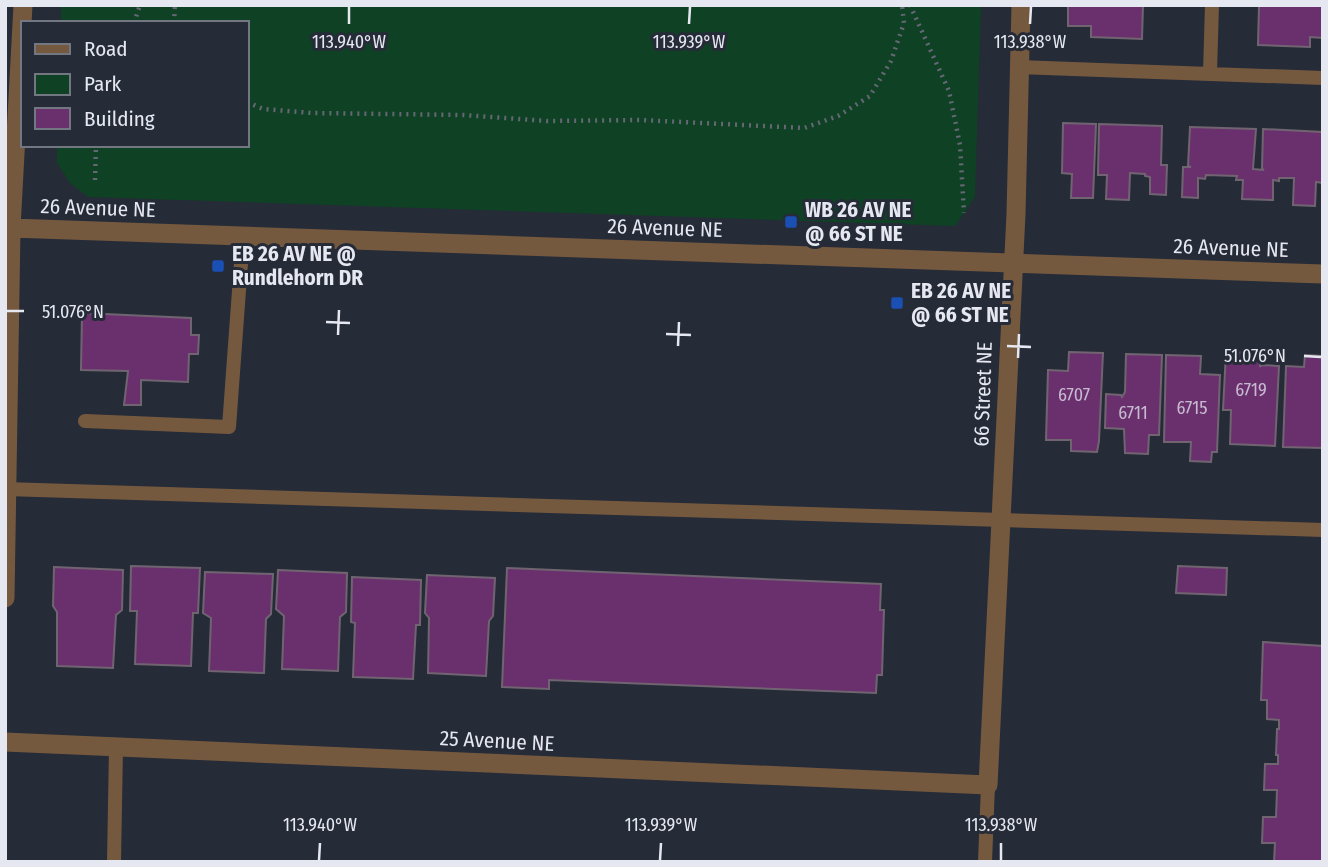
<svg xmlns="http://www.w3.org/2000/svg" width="1328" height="867" font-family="'Fira Sans Condensed',sans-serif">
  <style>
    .green { fill: #0f4124 }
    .building { fill: #6a306e; stroke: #706471; stroke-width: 2 }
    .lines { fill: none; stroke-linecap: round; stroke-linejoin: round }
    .path { stroke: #646874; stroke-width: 4.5; stroke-dasharray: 2 5; stroke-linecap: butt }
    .service { stroke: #75593f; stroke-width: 14 }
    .minor { stroke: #75593f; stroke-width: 19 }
    .tertiary { stroke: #75593f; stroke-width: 19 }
    .ticks { fill: none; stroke: #e5e8f1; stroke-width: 2.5 }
    .transit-dot { fill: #1a4fb4; stroke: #262b38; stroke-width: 2.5 }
    .labels { text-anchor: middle; stroke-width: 6; stroke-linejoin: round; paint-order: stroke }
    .number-label { font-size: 18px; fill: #c6bad0 }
    .street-label { font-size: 21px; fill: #e5e8f1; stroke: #262b38 }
    .poi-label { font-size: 21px; font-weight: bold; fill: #e5e8f1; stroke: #262b38; text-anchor: start }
    .ticks-label { font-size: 18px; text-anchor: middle; fill: #e5e8f1; stroke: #262b38; stroke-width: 6; stroke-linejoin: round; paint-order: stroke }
  </style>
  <rect width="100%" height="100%" fill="#262b38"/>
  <!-- green -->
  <path class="green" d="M 61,5 L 981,5 L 975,197 L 955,226 L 88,197 L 70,183 L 57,163 L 57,145 L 247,145 L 247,23 L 61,23 Z"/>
  <!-- building -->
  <path class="building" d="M 1068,5 L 1143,5 L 1142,39 L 1091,37 L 1091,26 L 1068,26 Z
    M 1259,5 L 1323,5 L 1323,38 L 1310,37 L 1310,47 L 1258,45 Z
    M 1063,123 L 1096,124 L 1093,198 L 1071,198 L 1072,174 L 1062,173 Z
    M 1099,124 L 1162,126 L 1161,165 L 1167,165 L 1166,195 L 1150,194 L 1150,177 L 1145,176 L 1145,174 L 1130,173 L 1129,200 L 1106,199 L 1107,175 L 1098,175 Z
    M 1190,127 L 1256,129 L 1253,169 L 1264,170 L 1262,169 L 1263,129 L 1323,132 L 1323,183 L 1316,182 L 1315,206 L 1293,205 L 1294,178 L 1279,178 L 1279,181 L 1273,180 L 1273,200 L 1242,199 L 1243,180 L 1236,180 L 1237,176 L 1206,175 L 1205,179 L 1198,178 L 1198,198 L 1182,197 L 1183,167 L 1191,167 L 1188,166 Z
    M 82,313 L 191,318 L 191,335 L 199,335 L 198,354 L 189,354 L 188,382 L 141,380 L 141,405 L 124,405 L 128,371 L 81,370 Z
    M 1069,352 L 1103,353 L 1099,441 L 1097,452 L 1071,451 L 1071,440 L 1046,440 L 1048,370 L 1068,371 Z
    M 1226,352 L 1260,353 L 1260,367 L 1261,365 L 1279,366 L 1275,446 L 1230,444 L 1231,410 L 1223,410 Z
    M 1126,354 L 1162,355 L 1159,435 L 1149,435 L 1148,454 L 1125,453 L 1124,429 L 1105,428 L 1106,394 L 1121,395 L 1122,397 L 1125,392 Z
    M 1166,355 L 1201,356 L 1200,374 L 1220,375 L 1217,452 L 1212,452 L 1211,462 L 1190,461 L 1191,442 L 1164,442 Z
    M 1305,355 L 1323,356 L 1323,448 L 1283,447 L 1286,366 L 1304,367 Z
    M 131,566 L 200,568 L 198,613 L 193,613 L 191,666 L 135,664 L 137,611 L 130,611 Z
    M 1178,566 L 1227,568 L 1226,595 L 1176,593 Z
    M 54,567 L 123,570 L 122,610 L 116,615 L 113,668 L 57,666 L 57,612 L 53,606 Z
    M 507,568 L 881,584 L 880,610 L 884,610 L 882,675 L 877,675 L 876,693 L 549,680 L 549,689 L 502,687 Z
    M 278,570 L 347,573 L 346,612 L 340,617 L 338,671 L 282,669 L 284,616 L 276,609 Z
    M 205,572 L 273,574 L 271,614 L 266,619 L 264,673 L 209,671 L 211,618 L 203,613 Z
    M 427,575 L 495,578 L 493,616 L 489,621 L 486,676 L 428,673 L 429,618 L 425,613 Z
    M 352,577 L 421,580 L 420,625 L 416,625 L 413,679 L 353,677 L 355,623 L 351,622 Z
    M 1263,642 L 1323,646 L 1323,862 L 1274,862 L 1275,843 L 1262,843 L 1263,817 L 1276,817 L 1277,790 L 1264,790 L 1265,764 L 1278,764 L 1278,755 L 1276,755 L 1277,729 L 1279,729 L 1279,720 L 1267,719 L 1267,700 L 1261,700 Z"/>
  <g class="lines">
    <!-- path -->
    <path class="path" d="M 910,5 L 949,91 L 960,145 L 964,213
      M 134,23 L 140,5
      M 174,23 L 175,5
      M 247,102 L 263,109 L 312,113 L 463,115 L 547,121 L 641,120 L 804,128 L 838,116 L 870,96 L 891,61 L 904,23 L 902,5
      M 95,180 L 96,145"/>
    <!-- service -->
    <path class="service" d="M 1018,67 L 1323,78
      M 1210,72 L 1212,5
      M 85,421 L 229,427 L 243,236
      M 5,489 L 1323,530
      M 114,862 L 116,747
      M 985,862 L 988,785"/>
    <!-- minor -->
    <path class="minor" d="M 5,742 L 988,785 L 1016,214 L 1021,5"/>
    <!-- tertiary -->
    <path class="tertiary" d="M 11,228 L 1323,274
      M 5,598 L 11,228 L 23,5"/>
  </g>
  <!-- ticks -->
  <path class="ticks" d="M 349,24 L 349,7M 689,24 L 690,7M 1030,24 L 1031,7M 7,311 L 24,311M 326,322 L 350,323M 666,334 L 691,335M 338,335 L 339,310M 678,346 L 679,322M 1007,346 L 1031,347M 1304,356 L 1321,357M 1018,358 L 1019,334M 319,860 L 320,843M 660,860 L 661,843M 1001,860 L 1001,843"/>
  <!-- markers -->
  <g class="transit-dot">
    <rect x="784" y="215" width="14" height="14" rx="3.5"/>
    <rect x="211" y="259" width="14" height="14" rx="3.5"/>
    <rect x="890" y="296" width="14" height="14" rx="3.5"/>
  </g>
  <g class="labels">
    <!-- number labels -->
    <g class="number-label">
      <text x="1251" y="396">6719</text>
      <text x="1074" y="401">6707</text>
      <text x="1192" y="414">6715</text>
      <text x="1133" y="419">6711</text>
    </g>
    <!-- street labels -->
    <g class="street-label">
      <text transform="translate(98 208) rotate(2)" y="7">26 Avenue NE</text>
      <text transform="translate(665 228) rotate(2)" y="7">26 Avenue NE</text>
      <text transform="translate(1231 248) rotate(2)" y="7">26 Avenue NE</text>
      <text transform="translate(983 394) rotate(-88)" y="7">66 Street NE</text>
      <text transform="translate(497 741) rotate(3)" y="7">25 Avenue NE</text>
    </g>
    <!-- poi labels -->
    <g class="poi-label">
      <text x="805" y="217">WB 26 AV NE<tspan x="805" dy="24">@ 66 ST NE</tspan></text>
      <text x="232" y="261">EB 26 AV NE @<tspan x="232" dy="24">Rundlehorn DR</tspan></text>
      <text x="911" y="298">EB 26 AV NE<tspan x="911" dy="24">@ 66 ST NE</tspan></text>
    </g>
  </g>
  <g class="ticks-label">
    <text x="349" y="48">113.940°W</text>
    <text x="689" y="48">113.939°W</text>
    <text x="1030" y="48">113.938°W</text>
    <text x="73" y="318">51.076°N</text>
    <text x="1255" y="362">51.076°N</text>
    <text x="320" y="831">113.940°W</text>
    <text x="661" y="831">113.939°W</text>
    <text x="1001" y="831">113.938°W</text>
  </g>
  <!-- border -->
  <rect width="1328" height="867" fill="none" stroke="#e5e8f1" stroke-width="14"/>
  <!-- legend -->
  <rect x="21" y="21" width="228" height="126" fill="#262b38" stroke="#727782" stroke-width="2"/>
  <rect x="35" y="44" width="35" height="10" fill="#75593f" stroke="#727782" stroke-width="2"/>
  <text x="84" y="56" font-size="21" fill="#e5e8f1">Road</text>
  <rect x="35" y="74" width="35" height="21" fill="#0f4124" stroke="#727782" stroke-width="2"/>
  <text x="84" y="91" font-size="21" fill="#e5e8f1">Park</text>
  <rect x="35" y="108" width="35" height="21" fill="#6a306e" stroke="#727782" stroke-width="2"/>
  <text x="84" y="126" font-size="21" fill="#e5e8f1">Building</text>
</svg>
